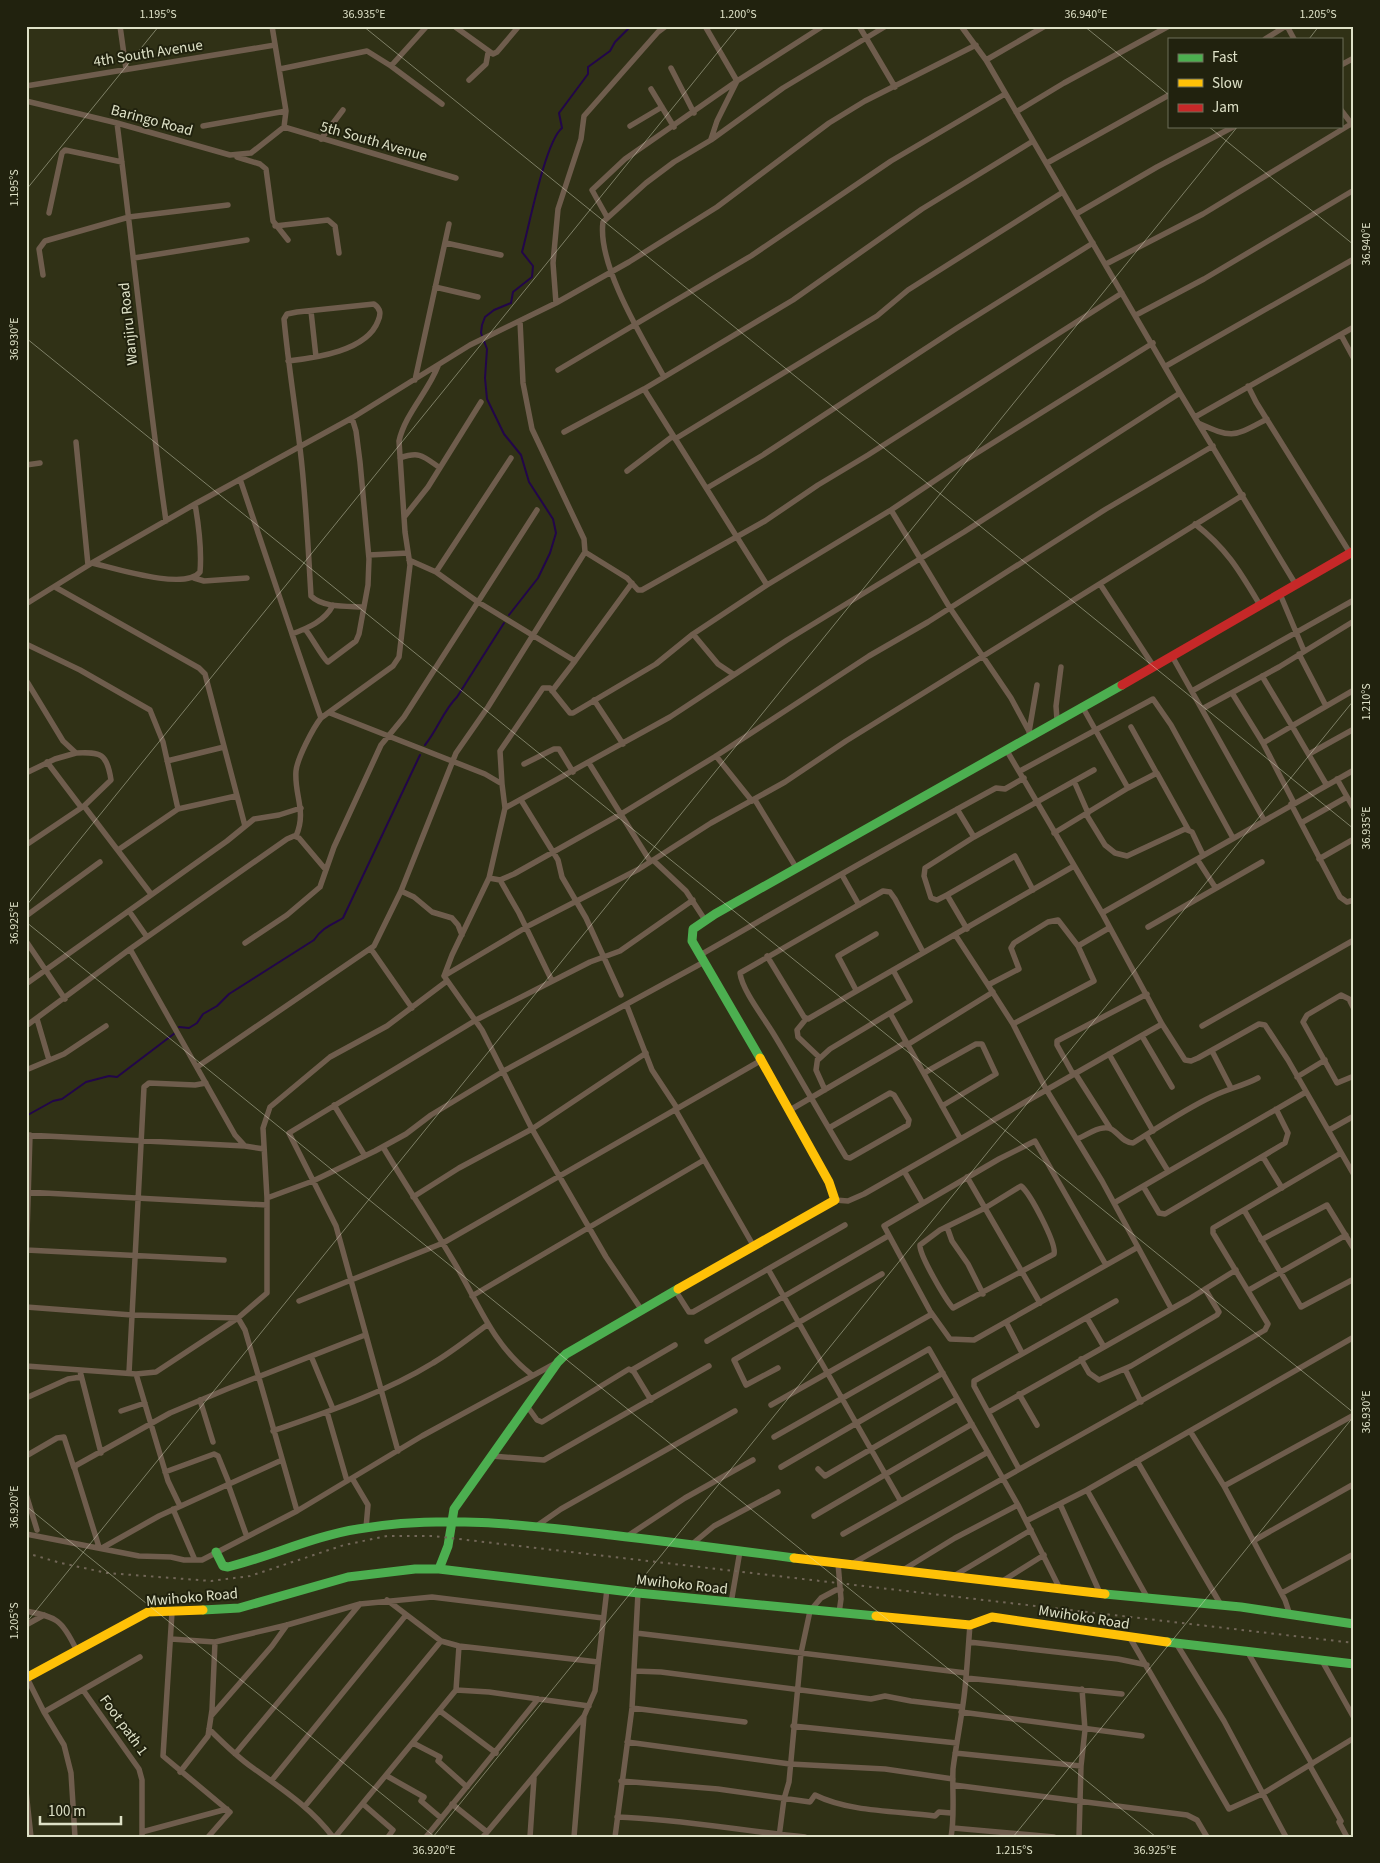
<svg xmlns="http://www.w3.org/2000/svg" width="1380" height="1863" font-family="'Source Sans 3',sans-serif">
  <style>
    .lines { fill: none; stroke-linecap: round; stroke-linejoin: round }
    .stream { stroke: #22064a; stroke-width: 2 }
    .street { stroke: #6f5d4d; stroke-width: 5.5 }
    .fast { stroke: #4caf50; stroke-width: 9 }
    .slow { stroke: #ffc107; stroke-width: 9 }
    .jam { stroke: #c62828; stroke-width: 9 }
    .rail { stroke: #716657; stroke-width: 2; stroke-dasharray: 2.5 5; stroke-linecap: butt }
    .ticks { fill: none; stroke: #dee1c7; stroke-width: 1; stroke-opacity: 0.45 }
    .labels { text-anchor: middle; stroke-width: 4; stroke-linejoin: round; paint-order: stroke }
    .street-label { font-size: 15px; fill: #dee1c7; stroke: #21220e }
    .neatline { fill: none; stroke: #dee1c7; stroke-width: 2 }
    .ticks-label { font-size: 12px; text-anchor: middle; fill: #dee1c7 }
  </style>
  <rect width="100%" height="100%" fill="#303116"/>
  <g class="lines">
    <!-- stream -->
    <path class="stream" d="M 509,615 L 538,578 L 550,553 L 556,533 L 553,519 L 529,482 L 521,455 L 504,434 L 487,399 L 485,378 L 487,349 L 481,333 L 482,325 L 485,317 L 494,310 L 511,303 L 513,292 L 532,277 L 533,266 L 522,252 C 529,227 545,142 562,128 L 559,113 L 588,74 L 588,67 L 610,51 L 615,42 L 631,26
      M 425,745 C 438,729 443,711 457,697 L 504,623
      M 179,1027 L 189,1028 L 197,1023 L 203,1014 L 217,1006 L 229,994 L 314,940 C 322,928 331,925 343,918 L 420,755
      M 26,1116 L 53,1101 L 62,1099 L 86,1082 L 109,1076 L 117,1077 L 175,1033"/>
    <!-- street -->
    <path class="street" d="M 120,26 L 126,69
      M 454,26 L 493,54 L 497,52 L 519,26
      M 705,26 L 737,81 L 717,121 L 711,139
      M 859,26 L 895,87
      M 961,26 L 986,60 L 1180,393 L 1296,585
      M 1287,26 L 1294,39
      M 1265,39 L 1286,26
      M 986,60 L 1045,26
      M 1341,65 L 1354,58
      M 391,66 L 427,26
      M 671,68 L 694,113
      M 280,69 L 367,51 L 391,66 L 442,104
      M 469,80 L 486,64 L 488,53
      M 26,86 L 275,45
      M 651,89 L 674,127
      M 26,101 L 117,123 L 230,155 L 251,153 L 284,127 L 286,111 L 272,26
      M 1341,110 L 1354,127
      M 1016,112 L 1064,83 L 1169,26
      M 117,123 C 134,256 147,389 166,521
      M 203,126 L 286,111
      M 630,126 L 662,107
      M 284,127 L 456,178
      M 321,139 L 343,110
      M 237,157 L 260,164 L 266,169 L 273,221 L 288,240
      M 1047,163 L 1169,95
      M 49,213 L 62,153 L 65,150 L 122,162
      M 1076,214 L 1157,167 L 1235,126
      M 607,217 L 592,190 L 625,159 L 737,81 L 823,26
      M 275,226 L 328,220 L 335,226 L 339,253
      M 446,243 L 501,255
      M 134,258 L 247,240
      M 1106,264 L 1203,214 L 1351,124
      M 43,275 L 39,249 L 45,241 L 129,217 L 228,205
      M 435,287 L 478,297
      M 556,303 L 553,263 L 558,209 L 581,139 L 584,116 L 658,32 L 666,26
      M 311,311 L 316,357
      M 1136,315 L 1204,279 L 1354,190
      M 1341,335 L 1354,359
      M 288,361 C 315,358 367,351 378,321 C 381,314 381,309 374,304 L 297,312 L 287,314 L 284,319 C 288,362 295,405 300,448 C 306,497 308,547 311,596 C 323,608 348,606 364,607
      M 1166,366 L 1354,259
      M 558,370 L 751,256 L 891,161 L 1005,94
      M 664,377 C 643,339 597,265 603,222 L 646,183 L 674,162 L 711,140 L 783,88 L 886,26
      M 415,380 L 449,224
      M 1248,386 L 1256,402 L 1350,553
      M 644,389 L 767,585
      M 1195,417 L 1354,327
      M 1198,423 C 1234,439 1233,437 1267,419
      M 564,432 L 644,389 L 793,300 L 922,209 L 1033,141
      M 675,439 L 877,316 L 908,290 L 1063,192
      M 76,442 L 88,565
      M 400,458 C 420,451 423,456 440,468
      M 26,465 L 40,463
      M 627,471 L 673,436
      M 240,479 L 292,634 C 308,628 325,621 333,605
      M 707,488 L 763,455 L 957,328 L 1093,243
      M 891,510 L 950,608 L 1011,698 L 1031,735
      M 405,516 L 428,487 L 481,402
      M 1195,524 C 1227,549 1239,570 1260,605
      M 585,552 L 627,578 L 638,590 L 642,590 L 765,521 L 818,485 L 868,455 L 1122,293
      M 369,555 L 408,553
      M 409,560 L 436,572 L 478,602 L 575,661 L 632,583
      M 92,563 C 114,568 185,591 200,572 C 202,549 199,527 195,504
      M 436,572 L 511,458
      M 194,578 L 204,581 L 247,578
      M 1100,584 L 1154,667
      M 55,587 L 199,668 L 205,674 L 245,826
      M 1280,594 L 1304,651
      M 26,604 L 92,563 L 195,504 L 352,418 L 470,345 L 556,303 L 629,262 L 717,207 L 829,123 L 865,101 L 976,45
      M 305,629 C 311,636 324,660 328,662 L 356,641 L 359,634 L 368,585 L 369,559 L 360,462 L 356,431 L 352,418
      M 292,634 L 321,718
      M 693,634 L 718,664 L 733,674
      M 26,644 L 80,670 L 150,710 L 163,742 L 178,809
      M 1299,654 L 1326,706
      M 1172,656 L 1264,820
      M 1262,676 L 1292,726 L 1354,690
      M 26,680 L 63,741 L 76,753 C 101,752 107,753 111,780 L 84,806 L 26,845
      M 552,691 L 575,661
      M 1192,691 L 1354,600
      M 1232,693 L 1263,743 L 1292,726 L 1326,784
      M 594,700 L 623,744
      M 1082,706 L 1128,788 L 1157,773 L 1188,829
      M 1202,709 L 1279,667 L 1354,621
      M 330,713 L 485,774 L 502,784 L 505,808 L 489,878 L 452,955 L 444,976 L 482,1030 L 532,1129 L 606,1257 L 641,1309
      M 1057,720 L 1056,706 L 1061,667
      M 1131,727 L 1156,772
      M 1029,732 L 1037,685
      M 1263,743 L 1294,803
      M 1007,751 L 1102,913 L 1162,1024 L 1185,1060 L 1191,1061 L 1198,1058 L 1259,1024 L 1265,1025 L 1288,1060 L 1354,1175
      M 1309,754 L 1354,729
      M 716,756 L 752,801
      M 167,761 L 224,747
      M 47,762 L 81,807
      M 589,763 L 650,861
      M 524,764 L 554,749 L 559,749 L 573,772
      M 1020,771 L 1153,699 L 1171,725 L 1233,838
      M 26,773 L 55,759 L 76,753
      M 1337,779 L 1354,809
      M 1074,781 L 1088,813
      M 502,784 L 500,751 L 543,688 L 550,688 L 570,713 L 573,713 L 656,664 L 693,634 L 767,585 L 891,510 L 964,461 L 1153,343
      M 521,800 L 558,860 L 562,877 L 586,918 L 621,995
      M 755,800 L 797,869
      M 1291,804 L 1340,897 L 1347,902 L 1354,900
      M 84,806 L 151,894
      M 505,808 L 670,717 L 787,640 L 964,532 L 1180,393
      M 957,809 L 974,837
      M 1086,814 L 1105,845 L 1115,853 L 1127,856 L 1185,829 L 1192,832 L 1203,855
      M 1301,823 L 1347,797
      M 1054,833 L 1128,788
      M 296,836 C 307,811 294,795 296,771 C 297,759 313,728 321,718 L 393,666 L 399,657 L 410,565 L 405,532 L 399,441 C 405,414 428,392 438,366
      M 118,850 L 178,809 L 236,796
      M 1197,859 L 1215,887
      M 1319,859 L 1354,839
      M 653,860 L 686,891 L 705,920
      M 842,875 L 859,905
      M 489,878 L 500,880 L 514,874 L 621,814 L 716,756 L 869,656 L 928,622 L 1106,509 L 1213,446
      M 500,880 L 519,913 L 552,981
      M 401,891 L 414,897 L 432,912 L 452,918 L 458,925 L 462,935
      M 947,895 L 1015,856 L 1033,890
      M 129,911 L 147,937
      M 1102,913 L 1354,770
      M 26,916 L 100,862
      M 1148,927 L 1262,862
      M 967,929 L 947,895 L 937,900 L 931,898 L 924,876 L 925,868 L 974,837 L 1094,770
      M 956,936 L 988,985
      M 26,941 L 65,999
      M 245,943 L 287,915 L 320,887 L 334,847 L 381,745 L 404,717 L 537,510
      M 1078,946 L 1109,928
      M 130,949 L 235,1135 L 245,1146 L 264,1149
      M 371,949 L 412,1008
      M 700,955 C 798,899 896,842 996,788 L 1005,789 L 1024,778
      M 767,956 L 804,1017 L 808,1019 L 1074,866
      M 444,976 L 530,925 L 639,869 L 711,823 L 785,782 L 846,741 L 1243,495
      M 26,984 L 227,841 L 254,819 L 279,815 L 301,808
      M 856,990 L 838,956 L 876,934
      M 627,1006 L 652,1070 L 677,1108
      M 1354,1009 L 1349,999 L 1341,995 L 1307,1015 L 1303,1022 L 1337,1083 L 1354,1076
      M 890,1013 L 960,1138
      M 37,1019 L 49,1060
      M 806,1019 L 797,1030 L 798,1037 L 818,1056 L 816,1070 L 825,1090
      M 1013,1024 L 1094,981 L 1078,946 L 1058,920 L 1048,922 L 1014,943 L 1011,948 L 1019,969 L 988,985 L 1013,1024 L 1046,1089 L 1102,1181 L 1171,1308
      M 26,1026 L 130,949 L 287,839 L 294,836 L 299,838 L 326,870
      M 1202,1026 L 1354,940
      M 1142,1036 L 1172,1087
      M 907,1045 L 993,992
      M 1212,1051 L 1231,1088
      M 1109,1054 L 1153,1131
      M 819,1059 L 830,1049 L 910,1001 L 893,970
      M 197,1067 L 374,946 L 401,891 L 456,753 L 488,707 L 585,552 L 584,539 L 532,429 L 523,383 L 520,321
      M 26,1070 L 64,1054 L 106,1026
      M 924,1073 L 976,1044 L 982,1044 L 996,1074 L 942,1106
      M 1075,1073 L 1110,1128
      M 1073,1074 L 1057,1045 L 1057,1041 L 1147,994
      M 1297,1077 L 1325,1060
      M 334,1105 L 365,1156
      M 675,1109 L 753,1245
      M 790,1110 L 905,1043
      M 829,1128 L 890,1093 L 894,1095 L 909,1120 L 908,1125 L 850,1158 L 846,1157 C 821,1116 798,1074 773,1033 C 764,1018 742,990 740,973 L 883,891 L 890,892 L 895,899 L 923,952
      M 1329,1130 L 1354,1116
      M 26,1135 L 245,1146
      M 1146,1135 L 1168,1171
      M 1077,1139 C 1085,1136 1094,1129 1103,1128 C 1116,1125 1120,1143 1133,1143 C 1159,1127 1184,1110 1211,1097 C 1227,1089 1243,1086 1258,1078
      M 383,1147 C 405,1184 429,1220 451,1257 C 477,1299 491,1344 532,1375
      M 1263,1157 L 1282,1188
      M 904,1171 L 922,1202
      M 967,1177 L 1040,1303
      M 1021,1186 C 1030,1193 1057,1244 1054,1254 L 953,1308 C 946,1300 919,1255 920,1245 L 940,1230 L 985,1208 Z
      M 1143,1186 L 1159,1213 L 1165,1214 L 1285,1143 L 1288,1133 L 1276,1109
      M 26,1192 L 267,1205
      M 413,1197 L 459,1168 L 532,1129 L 646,1053
      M 267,1198 L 313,1181 L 375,1151 L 406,1134 L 431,1115 L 502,1072 L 704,962
      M 835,1200 L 848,1201 L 864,1194 L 1162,1024
      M 1114,1203 L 1306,1092
      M 1244,1210 L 1301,1307 L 1354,1279
      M 947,1227 L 952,1241 L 968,1264 L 983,1294
      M 1261,1240 L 1327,1205 L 1354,1249
      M 26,1250 L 224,1260
      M 1106,1265 L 1035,1141 L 999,1159 L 884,1226 L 930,1311 L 950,1339 L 974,1340 L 1138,1247
      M 26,1266 L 30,1135
      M 768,1269 L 900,1500
      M 675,1290 L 689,1312 L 693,1312 L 845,1225
      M 1249,1290 L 1346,1235
      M 472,1296 L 704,1160
      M 299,1301 L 443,1243 L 760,1061
      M 26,1307 L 132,1315 L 238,1318 L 245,1330 L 259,1378 L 297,1511
      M 1087,1318 L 1104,1347
      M 1006,1322 L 1022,1353
      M 707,1341 L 888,1236
      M 311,1356 L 333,1409
      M 1081,1359 L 1089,1373 L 1099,1380 L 1131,1366 L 1217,1315 L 1219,1312 L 1205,1289
      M 26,1366 L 136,1374 L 156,1372 L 238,1318 L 267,1293 L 267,1198 L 263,1128 L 270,1107 L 330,1057 L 387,1026 L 447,981
      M 778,1368 L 746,1385 L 734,1360 L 882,1274
      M 1125,1369 L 1141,1402
      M 632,1370 L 675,1345
      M 80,1371 L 101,1453
      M 129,1373 L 144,1087 L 149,1083 L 195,1085 L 206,1083
      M 136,1374 L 168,1481 L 180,1506
      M 1019,1394 L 1037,1425
      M 26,1398 L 68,1379 L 81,1377
      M 200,1400 L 213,1442
      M 771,1405 L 932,1314
      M 527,1406 L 537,1420 L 542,1422 L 629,1369 L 634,1372 L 651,1400
      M 121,1411 L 145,1403
      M 327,1412 L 347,1481
      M 989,1412 L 1189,1299 L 1236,1270
      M 273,1431 C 327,1412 384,1393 433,1363 C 452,1352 469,1338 487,1325
      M 1190,1431 L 1224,1486 L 1285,1600 L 1290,1615
      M 774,1437 L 929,1349 L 1018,1505 L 1060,1589
      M 398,1451 L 336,1226 L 289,1133 L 476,1020 L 590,962 L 620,951 L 693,900
      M 26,1456 L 57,1438 L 64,1437 L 74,1468
      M 492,1456 L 544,1460 L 709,1366
      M 1137,1461 L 1221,1605
      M 781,1467 L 943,1373
      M 818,1469 L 825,1476 L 957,1399
      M 1019,1469 L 974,1386 L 974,1381 L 1116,1301
      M 165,1472 L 214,1454 L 218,1456 L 229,1483
      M 352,1478 L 368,1505 L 366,1528
      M 228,1484 L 247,1537
      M 1224,1486 L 1354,1415
      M 26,1494 L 37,1530
      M 1060,1504 L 1100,1593
      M 173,1509 L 195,1560
      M 814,1516 L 972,1424
      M 1026,1521 L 1087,1490
      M 538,1525 L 561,1509 L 735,1411
      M 26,1534 L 139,1556 L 171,1557 L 184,1560 L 202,1560 L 297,1511 L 422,1436 L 556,1363
      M 843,1534 L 988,1452
      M 626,1537 L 685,1498 L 753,1460
      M 1253,1541 L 1354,1484
      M 691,1545 L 714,1526 L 778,1492
      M 99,1547 L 75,1470 L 75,1466 L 170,1413 L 227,1389 L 365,1335
      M 102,1548 L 159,1516 L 282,1460
      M 838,1563 L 841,1599 L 839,1613
      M 852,1564 C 989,1485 1128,1410 1265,1330 L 1268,1324 L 1213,1233 L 1213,1228 L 1341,1153
      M 903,1570 L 955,1538 L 1018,1505
      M 952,1577 L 1031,1530
      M 1001,1582 L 1044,1555
      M 1282,1593 L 1354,1554
      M 1147,1597 L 1087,1490 L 1354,1337
      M 387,1600 L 441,1641 L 459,1646 L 598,1662
      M 731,1603 L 740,1551
      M 26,1611 C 57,1617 62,1620 76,1649
      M 172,1612 L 163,1756 L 230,1812 L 208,1837
      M 26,1625 L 44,1615
      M 636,1633 L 966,1673
      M 1130,1638 L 1229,1809 L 1262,1794 L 1354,1738
      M 171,1639 L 215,1642 L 287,1625 L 360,1604 L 432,1597 L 603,1618
      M 969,1642 L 1118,1659 L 1147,1665
      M 1176,1643 L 1224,1721 L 1286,1837
      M 1247,1651 L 1312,1764
      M 1321,1659 L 1354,1718
      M 634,1671 L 661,1672 L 871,1699 L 885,1696 L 911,1701 L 962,1707
      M 27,1678 L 44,1712 L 64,1745 L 71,1773 L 75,1837
      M 966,1678 L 1122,1694
      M 83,1690 L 139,1769 L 142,1780 L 142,1837
      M 456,1690 L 459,1646
      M 632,1708 L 745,1722
      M 440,1711 L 496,1753
      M 44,1712 L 140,1657
      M 961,1712 L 1142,1736
      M 212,1715 L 272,1646 L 287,1625
      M 793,1726 L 957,1743
      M 209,1729 C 223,1743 237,1757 253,1768 C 282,1789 311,1808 333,1837
      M 627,1742 L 790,1764 L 885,1769 L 953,1779
      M 413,1743 L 440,1757 L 438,1761 L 467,1787
      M 955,1753 L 1081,1766
      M 235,1754 L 360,1604
      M 1310,1766 L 1341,1821
      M 180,1772 L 208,1736 L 212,1710 L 215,1642
      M 387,1776 L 424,1797 L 421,1801 L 441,1818
      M 272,1780 L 406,1615
      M 621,1781 L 718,1789 L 810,1802 L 815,1795 C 849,1812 897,1811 935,1816 L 939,1812 L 951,1813
      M 954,1785 L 1187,1815 L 1197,1820 L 1207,1837
      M 26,1791 L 31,1837
      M 363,1804 L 393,1830 L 388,1837
      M 452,1804 L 487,1832
      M 305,1806 L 441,1641
      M 617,1817 C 680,1819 742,1831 805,1837
      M 1339,1822 L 1347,1837
      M 953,1828 L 1054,1837
      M 142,1832 L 227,1809
      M 335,1837 L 456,1690 L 489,1692 L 589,1706
      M 426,1837 L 538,1699
      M 483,1837 L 584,1716 L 595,1691 L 607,1589
      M 530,1837 L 534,1778
      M 574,1837 L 584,1716
      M 615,1837 L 632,1708 L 638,1593
      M 779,1837 L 784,1799 L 789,1782 L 801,1653 L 810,1611 L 821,1598 L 836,1590 L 841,1590
      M 951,1837 C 955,1816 952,1791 953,1769 C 956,1745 961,1721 964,1697 C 967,1673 968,1649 970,1625
      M 1079,1837 L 1081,1766 L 1085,1730 L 1082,1689"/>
    <!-- fast -->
    <path class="fast" d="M 760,1058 L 692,941 L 693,929 L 715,914 L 1122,685
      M 216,1552 L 223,1566 L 228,1567 C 272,1556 314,1536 358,1529 C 442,1514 528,1525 611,1535 C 672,1542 733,1550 794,1558
      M 439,1569 L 448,1546 L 454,1509 L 558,1362 L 566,1354 L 678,1289
      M 1105,1594 L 1241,1607 L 1354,1624
      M 203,1610 L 239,1608 L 348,1577 L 415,1569 L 439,1569 L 638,1593 L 876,1616
      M 1167,1642 L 1354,1664"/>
    <!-- slow -->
    <path class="slow" d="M 678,1289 L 835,1200 L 829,1182 L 760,1058
      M 794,1558 L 1105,1594
      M 876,1616 L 970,1625 L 992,1617 L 1167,1642
      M 26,1678 L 148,1612 L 203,1610"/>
    <!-- jam -->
    <path class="jam" d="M 1122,685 L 1354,551"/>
    <!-- rail -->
    <path class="rail" d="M 26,1553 L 61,1563 L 107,1573 L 211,1581 L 250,1576 L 344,1545 L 387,1536 L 433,1536 L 1354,1643"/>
  </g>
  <!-- ticks -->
  <path class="ticks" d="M 363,26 L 1354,829M 1084,26 L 1169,95M 1309,39 L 1319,26M 1208,126 L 1354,245M 26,190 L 159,26M 26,338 L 1354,1413M 26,906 L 739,26M 26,922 L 1156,1837M 26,1506 L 435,1837M 26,1623 L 1238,126M 433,1837 L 1354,700M 1013,1837 L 1354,1416"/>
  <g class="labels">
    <!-- street labels -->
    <g class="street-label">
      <text transform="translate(148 53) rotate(-9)" y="5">4th South Avenue</text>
      <text transform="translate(152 120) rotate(15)" y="5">Baringo Road</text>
      <text transform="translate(374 141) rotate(16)" y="5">5th South Avenue</text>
      <text transform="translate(128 324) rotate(-96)" y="5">Wanjiru Road</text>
      <text transform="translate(682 1584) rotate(6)" y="5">Mwihoko Road</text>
      <text transform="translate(192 1597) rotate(-5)" y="5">Mwihoko Road</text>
      <text transform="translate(1084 1617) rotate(9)" y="5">Mwihoko Road</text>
      <text transform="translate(124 1725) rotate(54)" y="5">Foot path 1</text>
    </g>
  </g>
  <!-- border -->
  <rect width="1380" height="1863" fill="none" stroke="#21220e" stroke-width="55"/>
  <!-- legend -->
  <rect x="1168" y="38" width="175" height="90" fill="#21220e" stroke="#6d6e58"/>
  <rect x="1178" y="54" width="25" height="8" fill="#4caf50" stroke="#6d6e58"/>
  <text x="1212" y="62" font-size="15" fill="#dee1c7">Fast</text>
  <rect x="1178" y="79" width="25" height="8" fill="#ffc107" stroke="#6d6e58"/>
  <text x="1212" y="88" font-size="15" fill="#dee1c7">Slow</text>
  <rect x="1178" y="104" width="25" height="8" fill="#c62828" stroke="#6d6e58"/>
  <text x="1212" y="112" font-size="15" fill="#dee1c7">Jam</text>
  <!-- scale -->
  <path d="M40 1816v8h81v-8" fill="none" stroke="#dee1c7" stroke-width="2.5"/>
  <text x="48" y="1816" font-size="15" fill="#dee1c7" stroke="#21220e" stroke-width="4" paint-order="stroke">100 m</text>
  <rect x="28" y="28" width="1324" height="1808" class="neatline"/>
  <g class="ticks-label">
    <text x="158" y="18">1.195°S</text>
    <text x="364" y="18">36.935°E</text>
    <text x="738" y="18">1.200°S</text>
    <text x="1086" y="18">36.940°E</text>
    <text x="1318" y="18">1.205°S</text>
    <text transform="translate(14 188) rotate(-90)" y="4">1.195°S</text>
    <text transform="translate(1366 244) rotate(-90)" y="4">36.940°E</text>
    <text transform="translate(14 339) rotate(-90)" y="4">36.930°E</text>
    <text transform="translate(1366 702) rotate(-90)" y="4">1.210°S</text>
    <text transform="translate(1366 828) rotate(-90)" y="4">36.935°E</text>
    <text transform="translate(14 923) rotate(-90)" y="4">36.925°E</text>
    <text transform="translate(1366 1412) rotate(-90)" y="4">36.930°E</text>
    <text transform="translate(14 1507) rotate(-90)" y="4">36.920°E</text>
    <text transform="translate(14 1621) rotate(-90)" y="4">1.205°S</text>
    <text x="434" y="1854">36.920°E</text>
    <text x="1014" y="1854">1.215°S</text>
    <text x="1155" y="1854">36.925°E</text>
  </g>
</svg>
